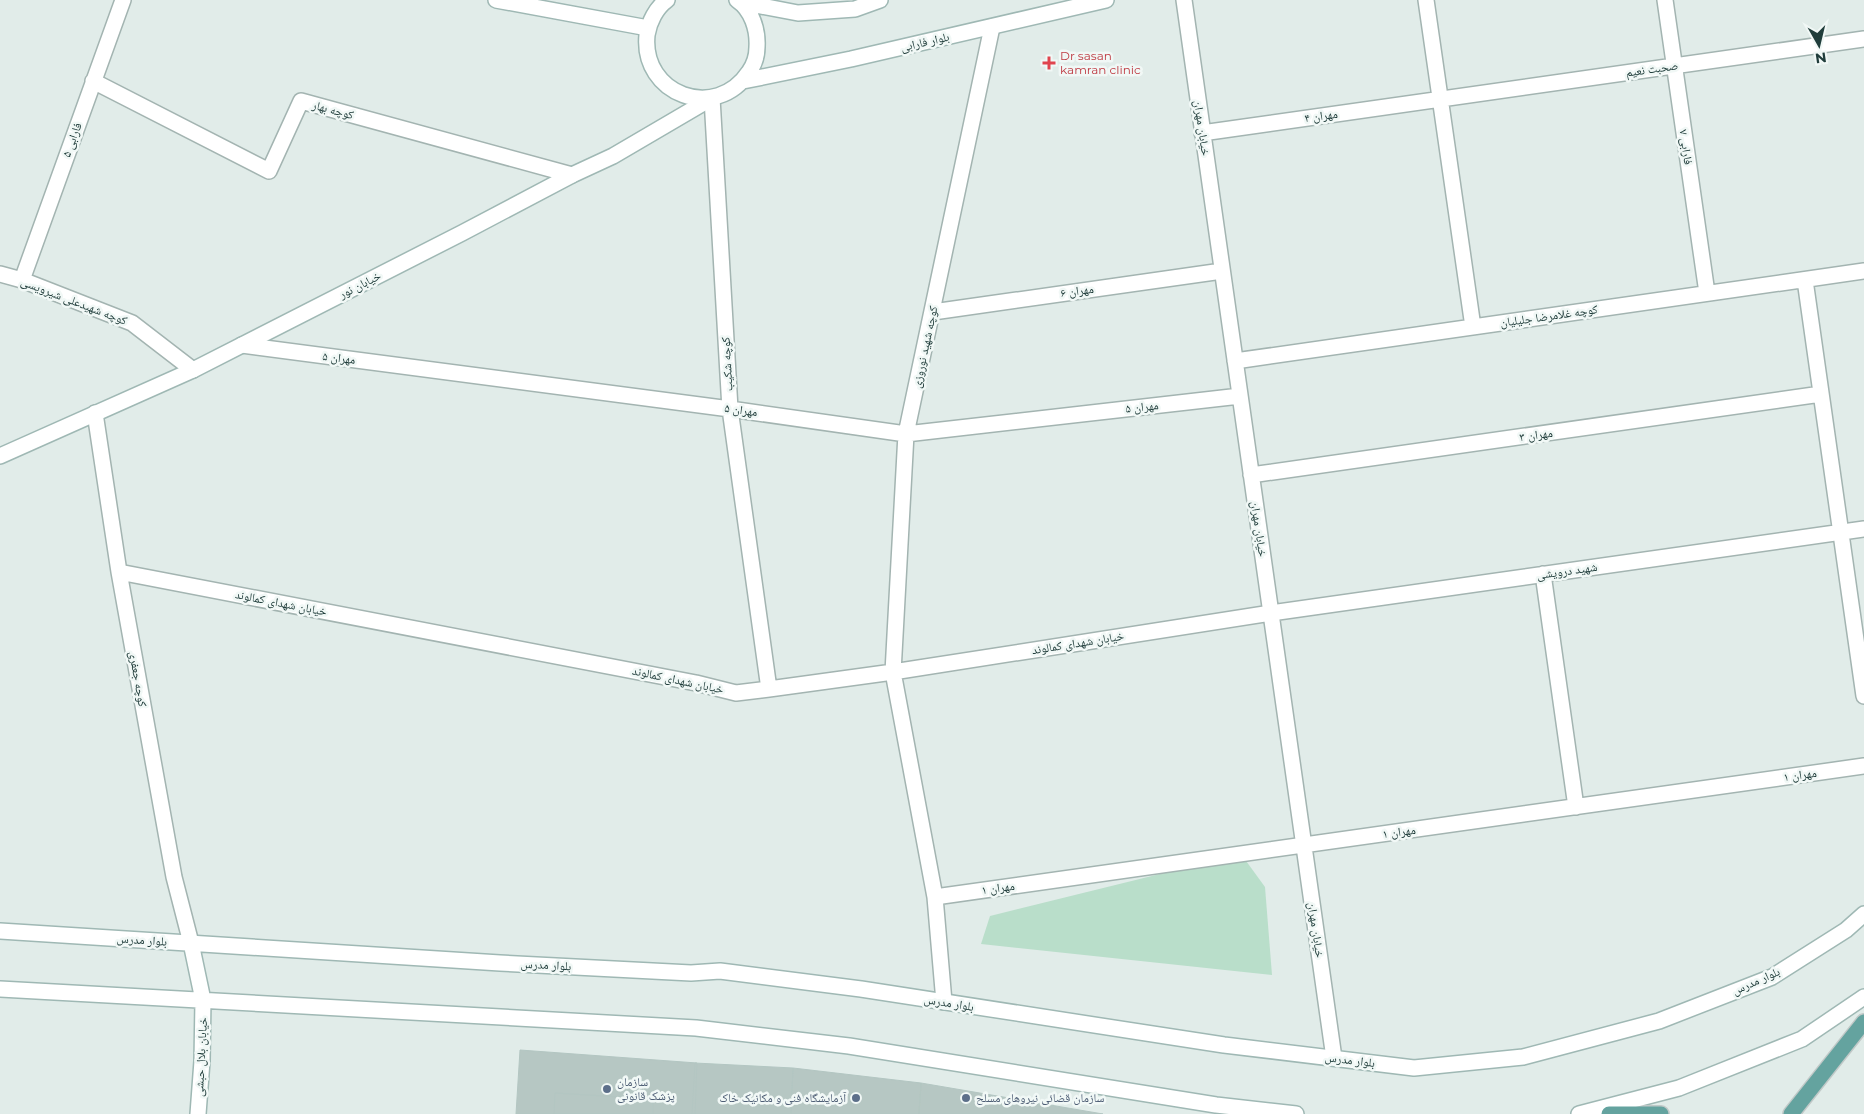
<svg xmlns="http://www.w3.org/2000/svg" width="1864" height="1114" font-family="Montserrat,'Noto Naskh Arabic',sans-serif">
  <style>
    .green { fill: #b9deca }
    .building { fill: #b6c7c3; stroke: #b3c6c2 }
    .lines { fill: none; stroke-linecap: round; stroke-linejoin: round }
    .street-casing { stroke: #a3b4b1; stroke-width: 18 }
    .secondary-casing { stroke: #9fb8b4; stroke-width: 18 }
    .primary-casing { stroke: #c1c9c8; stroke-width: 18 }
    .street { stroke: #fff; stroke-width: 15 }
    .secondary { stroke: #fff; stroke-width: 15 }
    .primary { stroke: #64a39f; stroke-width: 15 }
    .health-dot { fill: #e0444e; stroke: #f1f8f6; stroke-width: 2 }
    .service-dot { fill: #5c6f8a; stroke: #f1f8f6; stroke-width: 2 }
    .labels { text-anchor: middle; stroke-width: 5; stroke-linejoin: round; paint-order: stroke }
    .street-label { font-size: 12px; fill: #203d3b; stroke: #f1f8f6 }
    .health-label { font-size: 12px; fill: #be3a42; stroke: #f1f8f6; text-anchor: start }
    .service-label { font-size: 12px; fill: #4e5e75; stroke: #f1f8f6; text-anchor: start }
  </style>
  <rect width="100%" height="100%" fill="#e1ece9"/>
  <!-- green -->
  <path class="green" d="M 1241,854 L 1265,887 L 1272,975 L 981,944 L 990,916 Z"/>
  <!-- building -->
  <path class="building" d="M 520,1050 L 697,1063 L 695,1114 L 516,1114 Z
    M 695,1063 L 793,1068 L 791,1114 L 692,1114 Z
    M 793,1068 L 921,1083 L 919,1114 L 791,1114 Z
    M 921,1083 L 1103,1114 L 919,1114 Z
    M 555,1093 L 653,1099 L 653,1114 L 554,1114 Z"/>
  <g class="lines">
    <defs>
      <path id="street" d="M 1184,0 L 1334,1058
        M 1426,0 L 1473,327
        M 1665,0 L 1707,293
        M 93,81 L 269,171 L 301,101 L 572,175
        M 712,98 L 730,409 L 769,689
        M 1202,133 L 1864,39
        M 0,274 L 22,280 L 132,323 L 193,370
        M 22,280 L 123,0
        M 1805,280 L 1864,696
        M 933,312 L 1222,271
        M 242,345 L 730,409 L 906,434 L 1240,396
        M 1235,361 L 1864,271
        M 95,413 L 119,572 L 174,877 L 191,943
        M 1251,475 L 1821,394
        M 119,572 L 696,683 L 736,693 L 769,689 L 893,672 L 1271,613 L 1864,529
        M 1543,574 L 1576,807
        M 935,897 L 1864,766
        M 944,1002 L 935,897 L 893,672 L 906,434 L 992,27"/>
      <path id="secondary" d="M 496,0 L 648,28
        M 667,0 C 656,8 649,22 647,35 C 641,95 716,122 749,72 C 754,65 757,55 757,47 C 758,30 752,10 737,0
        M 740,2 L 798,13 L 855,9 L 880,0
        M 743,81 L 851,59 L 1106,0
        M 0,456 L 193,370 L 462,233 L 572,175 L 613,156 L 712,98
        M 0,931 L 500,963 L 691,973 L 720,971 L 861,989 L 1224,1045 L 1414,1068 L 1523,1057 L 1659,1021 L 1772,977 L 1846,930 L 1864,914
        M 191,943 L 203,1000 L 202,1061 L 198,1114
        M 0,989 L 696,1028 L 849,1046 L 1216,1105 L 1296,1114
        M 1579,1114 L 1679,1088 L 1802,1039 L 1864,997"/>
      <path id="primary" d="M 1609,1114 L 1661,1114
        M 1791,1114 L 1864,1022"/>
    </defs>
    <!-- street casing -->
    <use href="#street" class="street-casing"/>
    <!-- secondary casing -->
    <use href="#secondary" class="secondary-casing"/>
    <!-- primary casing -->
    <use href="#primary" class="primary-casing"/>
    <!-- street -->
    <use href="#street" class="street"/>
    <!-- secondary -->
    <use href="#secondary" class="secondary"/>
    <!-- primary -->
    <use href="#primary" class="primary"/>
  </g>
  <!-- markers -->
  <path class="health-dot" d="M1046.5 55.5h5v5h5v5h-5v5h-5v-5h-5v-5h5z"/>
  <g class="service-dot">
    <circle cx="607" cy="1089" r="5"/>
    <circle cx="856" cy="1098" r="5"/>
    <circle cx="966" cy="1098" r="5"/>
  </g>
  <g class="labels">
    <!-- street labels -->
    <g class="street-label">
      <text transform="translate(925 42) rotate(-13)" y="4">بلوار فارابی</text>
      <text transform="translate(1652 69) rotate(-8)" y="4">صحبت نعیم</text>
      <text transform="translate(333 110) rotate(15)" y="4">کوچه بهار</text>
      <text transform="translate(1321 116) rotate(-8)" y="4">مهران ۴</text>
      <text transform="translate(1202 128) rotate(82)" y="4">خیابان مهران</text>
      <text transform="translate(72 140) rotate(-70)" y="4">فارابی ۵</text>
      <text transform="translate(1686 147) rotate(82)" y="4">فارابی ۷</text>
      <text transform="translate(360 285) rotate(-27)" y="4">خیابان نور</text>
      <text transform="translate(1077 291) rotate(-8)" y="4">مهران ۶</text>
      <text transform="translate(74 301) rotate(21)" y="4">کوچه شهیدعلی شیرویسی</text>
      <text transform="translate(1549 316) rotate(-8)" y="4">کوچه غلامرضا جلیلیان</text>
      <text transform="translate(925 347) rotate(-78)" y="4">کوچه شهید نوروزی</text>
      <text transform="translate(339 358) rotate(7)" y="4">مهران ۵</text>
      <text transform="translate(727 364) rotate(-93)" y="4">کوچه شکیب</text>
      <text transform="translate(1142 407) rotate(-6)" y="4">مهران ۵</text>
      <text transform="translate(741 410) rotate(8)" y="4">مهران ۵</text>
      <text transform="translate(1536 435) rotate(-8)" y="4">مهران ۳</text>
      <text transform="translate(1259 529) rotate(82)" y="4">خیابان مهران</text>
      <text transform="translate(1567 571) rotate(-8)" y="4">شهید درویشی</text>
      <text transform="translate(281 603) rotate(11)" y="4">خیابان شهدای کمالوند</text>
      <text transform="translate(1078 643) rotate(-9)" y="4">خیابان شهدای کمالوند</text>
      <text transform="translate(138 679) rotate(80)" y="4">کوچه جعفری</text>
      <text transform="translate(678 680) rotate(12)" y="4">خیابان شهدای کمالوند</text>
      <text transform="translate(1800 775) rotate(-8)" y="4">مهران ۱</text>
      <text transform="translate(1399 832) rotate(-8)" y="4">مهران ۱</text>
      <text transform="translate(998 888) rotate(-8)" y="4">مهران ۱</text>
      <text transform="translate(1316 930) rotate(82)" y="4">خیابان مهران</text>
      <text transform="translate(142 940) rotate(4)" y="4">بلوار مدرس</text>
      <text transform="translate(546 965) rotate(3)" y="4">بلوار مدرس</text>
      <text transform="translate(1756 981) rotate(-24)" y="4">بلوار مدرس</text>
      <text transform="translate(949 1003) rotate(9)" y="4">بلوار مدرس</text>
      <text transform="translate(201 1057) rotate(-87)" y="4">خیابان بلال حبشی</text>
      <text transform="translate(1350 1060) rotate(7)" y="4">بلوار مدرس</text>
    </g>
    <!-- health labels -->
    <g class="health-label">
      <text x="1060" y="60">Dr sasan<tspan x="1060" dy="14">kamran clinic</tspan></text>
    </g>
    <!-- service labels -->
    <g class="service-label">
      <text x="617" y="1086">سازمان<tspan x="617" dy="14">پزشک قانونی</tspan></text>
      <text x="846" y="1102" text-anchor="end">آزمایشگاه فنی و مکانیک خاک</text>
      <text x="976" y="1102">سازمان قضائی نیروهای مسلح</text>
    </g>
  </g>
  <!-- north arrow -->
  <g transform="translate(1819 45) rotate(172)" stroke="#f1f8f6" stroke-width="4" paint-order="stroke">
  <path d="M0-4L9 19L0 12L-9 19Z" fill="#203d3b"/>
  <text y="-8" font-size="14" font-weight="bold" text-anchor="middle" fill="#203d3b">N</text>
  </g>
</svg>
